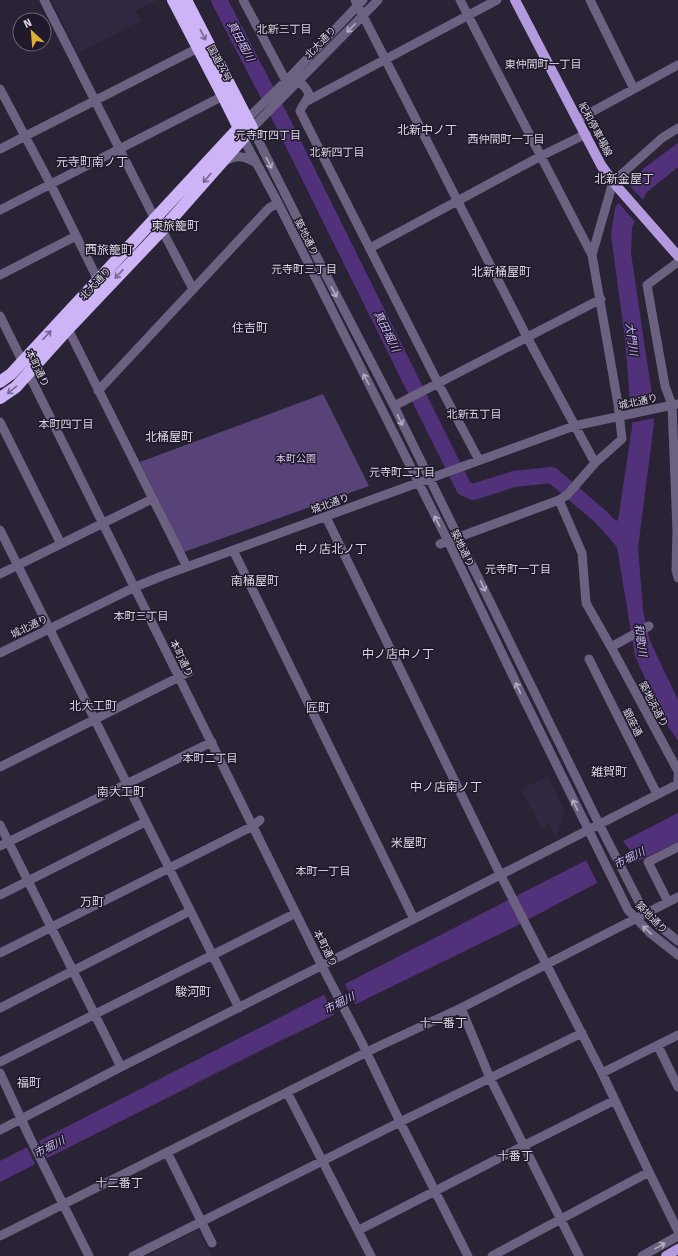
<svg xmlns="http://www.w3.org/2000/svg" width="678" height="1256" font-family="'Fira Sans','Noto Sans JP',sans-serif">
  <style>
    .built { fill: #302740 }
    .green { fill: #584379 }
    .water { fill: #51327a }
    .pier { fill: #292335 }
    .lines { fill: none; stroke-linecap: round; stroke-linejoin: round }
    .river { stroke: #51327a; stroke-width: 16 }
    .minor { stroke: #6d6182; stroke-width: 9 }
    .major { stroke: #b39adf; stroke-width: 10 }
    .highway { stroke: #ccb4f7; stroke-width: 12 }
    .oneway { stroke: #b4adc0 }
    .oneway2 { stroke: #766691 }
    .labels { text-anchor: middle; stroke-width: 3; stroke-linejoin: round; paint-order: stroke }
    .street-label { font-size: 10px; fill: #dad6e2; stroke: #20192b }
    .park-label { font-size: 10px; fill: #d6c8f2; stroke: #20192b }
    .neighbourhood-label { font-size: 11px; fill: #dad6e2; stroke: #20192b }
    .water-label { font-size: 11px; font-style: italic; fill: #cfb9f7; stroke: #20192b }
    .quarter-label { font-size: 12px; fill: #dad6e2; stroke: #20192b }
  </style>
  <rect width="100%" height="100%" fill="#292335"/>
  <!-- built -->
  <path class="built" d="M 51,0 L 158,0 L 136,11 L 141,21 L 78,53 Z
    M 548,776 L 565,811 L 556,839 L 549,824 L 541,828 L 521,789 Z
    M 198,1229 L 212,1256 L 146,1256 L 195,1231 Z"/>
  <!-- green -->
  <path class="green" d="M 323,394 L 369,486 L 184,552 L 140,462 Z"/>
  <!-- water -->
  <path class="water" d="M 678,143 L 678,167 L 646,193 L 632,228 L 631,253 L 651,388 L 654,423 L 638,548 L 643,610 L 650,641 L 678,700 L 678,741 L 665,722 L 635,656 L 617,547 L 594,520 L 601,513 L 618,521 L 632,427 L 625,339 L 611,235 L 615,208 L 632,181 L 644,168 Z
    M 678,813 L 678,842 L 638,861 L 514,927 L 278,1042 L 0,1182 L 0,1161 Z"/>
  <!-- pier -->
  <path class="pier" d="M 628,184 L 645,202 L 636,223 L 617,201 Z
    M 654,398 L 655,418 L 630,423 L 628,404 Z
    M 622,840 L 633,854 L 633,861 L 635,865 L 598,884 L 585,858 Z
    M 344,982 L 356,1006 L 335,1016 L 323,993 Z
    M 38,1139 L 48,1160 L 36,1166 L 26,1145 Z"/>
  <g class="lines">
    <!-- river -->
    <path class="river" d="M 219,0 L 283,123 L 464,488 L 473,492 L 514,479 L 552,475 L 601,517 L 614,531"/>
    <!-- minor -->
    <path class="minor" d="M 44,0 L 155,219
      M 243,0 L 286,81
      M 355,0 L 527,337 L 595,463
      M 378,0 L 252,128 L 325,273 L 394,406 L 599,824 L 640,904 L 657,924 L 678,941
      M 590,0 L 634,89
      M 299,81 C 315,97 308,94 300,111 L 304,119 L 438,383 L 479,460
      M 0,89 L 51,185 L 98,280
      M 307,101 L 497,0
      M 247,119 L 286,81 L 363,0
      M 577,120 L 678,65
      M 243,138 L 278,203 L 448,541 L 521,693 L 628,910 L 650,933 L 678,955
      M 0,149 L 198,48
      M 224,161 C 237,155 243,155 256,163
      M 0,210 L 223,96
      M 162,230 L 193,289
      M 370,248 L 541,156 L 586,134
      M 592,255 L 613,182 L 662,138 L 678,128
      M 678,262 L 647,285 L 665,386 L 672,405 L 677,530 L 676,570 L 678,578
      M 0,275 L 76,236
      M 0,316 L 322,966 L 361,1041 L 400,1122 L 468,1256
      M 68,329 L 187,567
      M 98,391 L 269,208 L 278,203
      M 394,406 L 601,299
      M 0,422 L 61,544
      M 559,500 L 582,553 L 586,603 L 611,647 L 678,771
      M 326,517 L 500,874 L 602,1073 L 649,1172 L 678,1231
      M 0,530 L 239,1008
      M 440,544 L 559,500 L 567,495 L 595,463 L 622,439 L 618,404 L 592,255 L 460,0
      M 233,550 L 414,919
      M 0,574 L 152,499
      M 611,647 L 649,626
      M 0,653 L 135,587 L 162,576 L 574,426 L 678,404
      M 589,659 L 657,794
      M 0,767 L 189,672
      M 0,825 L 121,1067
      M 0,846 L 212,742
      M 0,895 L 145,822
      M 668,902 L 648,862 L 678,847
      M 0,953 L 253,826 L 260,820
      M 0,1008 L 190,911
      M 461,1008 L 490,1078 L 579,1256
      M 658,1046 L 678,1087
      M 0,1062 L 296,913
      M 0,1073 L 29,1136 L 89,1256
      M 602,1073 L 678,1035
      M 287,1092 L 371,1256
      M 0,1130 L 115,1070 L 414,919 L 678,784 L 678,776
      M 167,1152 L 212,1243
      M 359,1230 L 523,1146 L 615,1100
      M 0,1236 L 375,1048 L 461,1008 L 678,897
      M 133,1256 L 400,1122 L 582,1033
      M 492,1256 L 649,1172
      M 642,1256 L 678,1236"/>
    <!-- major -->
    <path class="major" d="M 515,0 L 601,165 L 613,182 L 678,256
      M 666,1256 L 678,1249"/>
    <!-- highway -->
    <path class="highway" d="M 173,0 L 223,96 L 242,134
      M 0,382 L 11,374 L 247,119
      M 0,398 L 16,387 L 68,329 L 162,230 L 252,128 L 186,0"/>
  </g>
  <!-- one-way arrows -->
  <defs><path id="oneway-shaft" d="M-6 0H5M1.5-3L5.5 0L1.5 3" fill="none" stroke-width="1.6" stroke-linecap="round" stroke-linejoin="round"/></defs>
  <g class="oneway">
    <use href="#oneway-shaft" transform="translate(351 28) rotate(135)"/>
    <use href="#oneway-shaft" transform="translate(269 163) rotate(63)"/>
    <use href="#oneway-shaft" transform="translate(334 292) rotate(63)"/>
    <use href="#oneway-shaft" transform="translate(366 379) rotate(-117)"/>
    <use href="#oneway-shaft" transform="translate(400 420) rotate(64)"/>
    <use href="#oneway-shaft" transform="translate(437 521) rotate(-117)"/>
    <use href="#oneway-shaft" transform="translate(483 586) rotate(64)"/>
    <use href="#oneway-shaft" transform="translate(518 688) rotate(-116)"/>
    <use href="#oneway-shaft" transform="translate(575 805) rotate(-116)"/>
    <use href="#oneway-shaft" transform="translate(647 930) rotate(-137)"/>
    <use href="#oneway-shaft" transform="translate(660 1246) rotate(-29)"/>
  </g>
  <g class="oneway2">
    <use href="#oneway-shaft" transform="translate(203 35) rotate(63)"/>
    <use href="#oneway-shaft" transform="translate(207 178) rotate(131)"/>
    <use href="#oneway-shaft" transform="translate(119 274) rotate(133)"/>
    <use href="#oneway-shaft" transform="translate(47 335) rotate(-47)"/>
    <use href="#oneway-shaft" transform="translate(12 390) rotate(141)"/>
  </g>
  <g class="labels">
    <!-- street labels -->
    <g class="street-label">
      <text transform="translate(320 42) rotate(-46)" y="4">北大通り</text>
      <text transform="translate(220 63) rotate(62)" y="4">国道24号</text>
      <text transform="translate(596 129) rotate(62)" y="4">紀和停車場線</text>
      <text transform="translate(307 237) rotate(63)" y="4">築地通り</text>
      <text transform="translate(95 283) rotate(-47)" y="4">北大通り</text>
      <text transform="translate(38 368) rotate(64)" y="4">本町通り</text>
      <text transform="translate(638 401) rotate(-12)" y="4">城北通り</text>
      <text transform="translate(330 503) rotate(-20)" y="4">城北通り</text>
      <text transform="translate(463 548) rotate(64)" y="4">築地通り</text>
      <text transform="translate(29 626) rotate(-26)" y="4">城北通り</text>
      <text transform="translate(182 658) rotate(64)" y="4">本町通り</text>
      <text transform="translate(654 704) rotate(62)" y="4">築地浜通り</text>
      <text transform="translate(633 722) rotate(63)" y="4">銀座通</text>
      <text transform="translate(652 917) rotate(45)" y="4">築地通り</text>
      <text transform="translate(326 948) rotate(63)" y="4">本町通り</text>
    </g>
    <!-- park labels -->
    <g class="park-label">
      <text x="296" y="462">本町公園</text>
    </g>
    <!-- neighbourhood labels -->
    <g class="neighbourhood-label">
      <text x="284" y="33">北新三丁目</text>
      <text x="543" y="68">東仲間町一丁目</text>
      <text x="268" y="139">元寺町四丁目</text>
      <text x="506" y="143">西仲間町一丁目</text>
      <text x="337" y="156">北新四丁目</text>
      <text x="304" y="273">元寺町三丁目</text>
      <text x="474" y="418">北新五丁目</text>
      <text x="66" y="428">本町四丁目</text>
      <text x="402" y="476">元寺町二丁目</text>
      <text x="518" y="573">元寺町一丁目</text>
      <text x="141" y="620">本町三丁目</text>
      <text x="210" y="762">本町二丁目</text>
      <text x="323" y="875">本町一丁目</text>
    </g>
    <!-- water labels -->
    <g class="water-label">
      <text transform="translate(241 41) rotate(62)" y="4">真田堀川</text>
      <text transform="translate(387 331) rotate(64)" y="4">真田堀川</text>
      <text transform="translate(632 339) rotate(83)" y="4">大門川</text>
      <text transform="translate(641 640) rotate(82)" y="4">和歌川</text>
      <text transform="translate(629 858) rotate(-27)" y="4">市堀川</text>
      <text transform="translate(339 1003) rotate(-27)" y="4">市堀川</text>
      <text transform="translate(49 1147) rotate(-27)" y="4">市堀川</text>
    </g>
    <!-- quarter labels -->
    <g class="quarter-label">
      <text x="427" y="134">北新中ノ丁</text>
      <text x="92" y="166">元寺町南ノ丁</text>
      <text x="624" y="183">北新金屋丁</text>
      <text x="175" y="230">東旅籠町</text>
      <text x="109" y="254">西旅籠町</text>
      <text x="501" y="276">北新桶屋町</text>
      <text x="250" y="332">住吉町</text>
      <text x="169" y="441">北桶屋町</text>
      <text x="331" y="553">中ノ店北ノ丁</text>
      <text x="255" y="585">南桶屋町</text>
      <text x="398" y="658">中ノ店中ノ丁</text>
      <text x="93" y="710">北大工町</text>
      <text x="318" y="712">匠町</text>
      <text x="609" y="776">雑賀町</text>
      <text x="446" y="791">中ノ店南ノ丁</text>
      <text x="121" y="796">南大工町</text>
      <text x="409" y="847">米屋町</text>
      <text x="92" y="906">万町</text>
      <text x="193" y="996">駿河町</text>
      <text x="443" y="1027">十一番丁</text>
      <text x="29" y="1087">福町</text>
      <text x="515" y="1160">十番丁</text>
      <text x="119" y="1187">十二番丁</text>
    </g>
  </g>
  <!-- north arrow -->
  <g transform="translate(32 32) rotate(334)"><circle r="19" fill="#20192b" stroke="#6a6574"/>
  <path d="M0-3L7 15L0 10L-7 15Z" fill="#e1af34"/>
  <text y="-6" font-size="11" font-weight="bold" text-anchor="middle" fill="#dad6e2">N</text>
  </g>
</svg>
